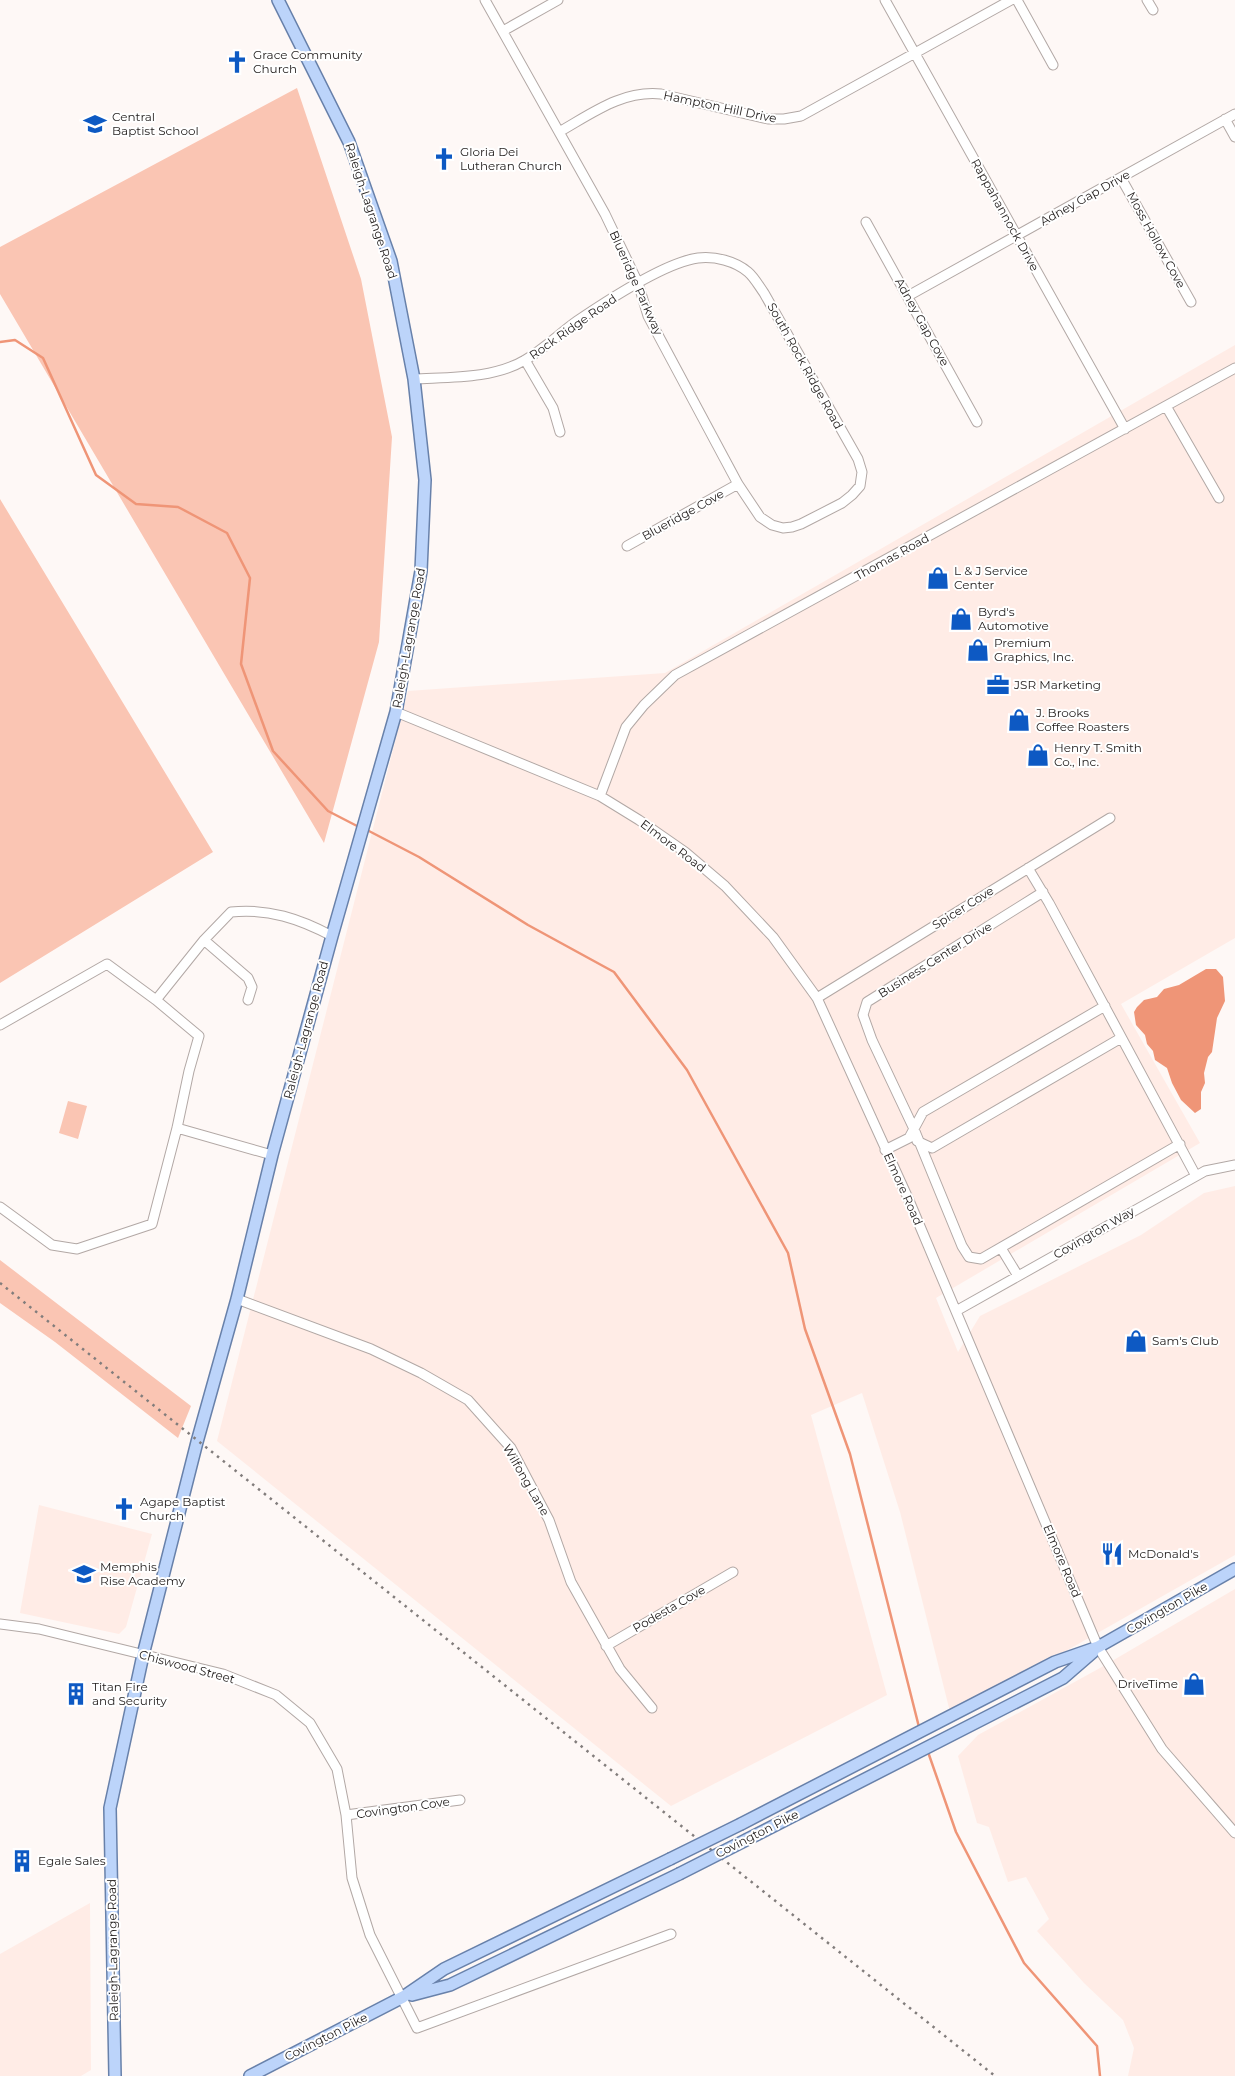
<svg xmlns="http://www.w3.org/2000/svg" width="1235" height="2076" font-family="Montserrat,sans-serif">
  <style>
    .built { fill: #ffece6 }
    .green { fill: #fac5b3 }
    .water { fill: #ef9577 }
    .lines { fill: none; stroke-linecap: round; stroke-linejoin: round }
    .stream { stroke: #ef9577; stroke-width: 2.5 }
    .minor-casing { stroke: #b2a8a5; stroke-width: 11 }
    .major-casing { stroke: #6881aa; stroke-width: 14 }
    .minor { stroke: #fff; stroke-width: 9 }
    .major { stroke: #bcd4fa; stroke-width: 11 }
    .rail { stroke: #827d7c; stroke-width: 2.5; stroke-dasharray: 2.5 5; stroke-linecap: butt }
    .major-bridge-casing { stroke: #6881aa; stroke-width: 14; stroke-linecap: butt }
    .major-bridge { stroke: #bcd4fa; stroke-width: 11 }
    .labels { text-anchor: middle; stroke-width: 4; stroke-linejoin: round; paint-order: stroke }
    .poi-label { font-size: 12px; fill: #211d1c; stroke: #fff; text-anchor: start }
    .street-label { font-size: 12px; fill: #211d1c; stroke: #fff }
  </style>
  <rect width="100%" height="100%" fill="#fef8f6"/>
  <!-- built -->
  <path class="built" d="M 1235,345 L 1235,938 L 1121,1004 L 1200,1143 L 936,1298 L 958,1352 L 980,1316 L 1141,1235 L 1204,1193 L 1235,1186 L 1235,1555 L 951,1716 L 900,1512 L 862,1393 L 811,1415 L 887,1695 L 671,1806 L 217,1441 L 408,691 L 665,673 Z
    M 39,1505 L 152,1534 L 126,1627 L 119,1634 L 20,1613 Z
    M 1235,1589 L 1235,2076 L 1128,2076 L 1134,2048 L 1123,2020 L 1084,1983 L 1037,1931 L 1049,1919 L 1026,1877 L 1008,1882 L 989,1827 L 977,1823 L 958,1756 L 978,1735 L 1100,1668 Z
    M 90,1903 L 91,2070 L 81,2076 L 0,2076 L 0,1954 Z"/>
  <!-- green -->
  <path class="green" d="M 297,88 L 361,279 L 392,437 L 379,642 L 324,843 L 0,294 L 0,247 Z
    M 0,499 L 213,852 L 0,983 Z
    M 68,1101 L 87,1106 L 78,1139 L 59,1133 Z
    M 0,1260 L 191,1406 L 178,1438 L 55,1342 L 0,1303 Z"/>
  <!-- water -->
  <path class="water" d="M 1206,969 L 1216,969 L 1223,977 L 1225,1001 L 1217,1018 L 1212,1052 L 1208,1057 L 1204,1073 L 1205,1083 L 1201,1092 L 1201,1109 L 1195,1113 L 1181,1100 L 1172,1083 L 1167,1068 L 1155,1060 L 1153,1051 L 1147,1044 L 1145,1035 L 1136,1025 L 1134,1012 L 1137,1007 L 1144,1000 L 1157,997 L 1164,989 L 1179,985 Z"/>
  <g class="lines">
    <!-- stream -->
    <path class="stream" d="M 0,342 L 15,340 L 43,358 L 96,475 L 136,504 L 178,507 L 227,533 L 250,578 L 241,664 L 273,751 L 328,811 L 359,827
      M 367,830 L 419,857 L 528,925 L 614,972 L 687,1070 L 788,1253 L 805,1329 L 850,1454 L 919,1727
      M 928,1752 L 956,1832 L 1024,1963 L 1097,2046 L 1100,2076"/>
    <defs>
      <path id="minor" d="M 885,0 L 1125,429
        M 1017,0 L 1053,65
        M 1147,0 L 1153,10
        M 503,31 L 558,0
        M 1225,119 L 1235,137
        M 559,132 C 591,114 622,90 661,94 L 768,119 L 784,119 L 801,116 L 1011,0
        M 1121,178 L 1191,302
        M 866,222 L 977,422
        M 908,296 L 1235,114
        M 525,360 L 553,408 L 560,432
        M 414,379 C 450,377 493,379 525,360 C 544,349 560,333 577,321 C 605,302 666,262 698,258 C 715,256 735,261 748,272 C 754,277 759,286 764,293 L 858,459 L 862,472 L 860,486 L 852,495 L 842,503 L 801,524 L 792,527 L 783,528 L 772,525 L 760,517 L 738,484 L 648,316 L 638,283 L 605,214 L 485,0
        M 1166,406 L 1219,498
        M 627,546 L 738,484
        M 396,712 L 600,796 L 639,820 L 685,852 L 725,886 L 773,937 L 817,998 L 908,1198 L 1098,1647 L 1162,1749 L 1235,1833
        M 600,796 L 626,727 L 644,705 L 675,675 L 1235,368
        M 1028,868 L 1049,903 L 1196,1176
        M 1043,892 L 867,1002 L 863,1015 L 872,1040 L 914,1129 L 962,1246 L 969,1257 L 981,1259 L 1180,1144
        M 204,940 L 248,978 L 252,987 L 248,1000
        M 817,998 L 1110,818
        M 156,1000 L 204,940 L 231,912 C 268,908 300,919 332,936
        M 0,1025 L 107,964 L 156,1000 L 199,1036 L 189,1071 L 177,1128 L 152,1224 L 77,1249 L 52,1245 L 0,1207
        M 177,1128 L 272,1155
        M 917,1141 L 932,1148 L 1121,1038
        M 885,1150 L 909,1138 L 923,1112 L 1105,1006
        M 1001,1248 L 1018,1276
        M 237,1299 L 371,1349 L 421,1373 L 468,1400 L 511,1448 L 549,1520 L 571,1582 L 620,1669 L 652,1708
        M 956,1311 L 1205,1171 L 1235,1165
        M 0,1624 L 39,1629 L 223,1674 L 276,1695 L 310,1723 L 337,1769 L 346,1815 L 352,1878 L 370,1935 L 417,2028 L 671,1934
        M 606,1646 L 733,1572
        M 346,1815 L 460,1800"/>
      <path id="major" d="M 741,1824 L 1055,1662 L 1098,1647 L 1235,1569
        M 748,1839 L 1063,1678 L 1093,1652
        M 412,1995 L 450,1985 L 679,1874
        M 115,2076 L 110,1808 L 143,1655 L 197,1442 L 237,1299 L 272,1155 L 332,936 L 396,712 L 421,571 L 425,480 L 414,379 L 391,261 L 349,142 L 278,0
        M 250,2076 L 403,1997 L 444,1969 L 670,1859"/>
    </defs>
    <!-- minor casing -->
    <use href="#minor" class="minor-casing"/>
    <!-- major casing -->
    <use href="#major" class="major-casing"/>
    <!-- minor -->
    <use href="#minor" class="minor"/>
    <!-- major -->
    <use href="#major" class="major"/>
    <!-- rail -->
    <path class="rail" d="M 0,1283 L 995,2076"/>
    <defs>
      <path id="major-bridge" d="M 670,1859 L 741,1824
        M 679,1874 L 748,1839"/>
    </defs>
    <!-- major-bridge casing -->
    <use href="#major-bridge" class="major-bridge-casing"/>
    <!-- major-bridge -->
    <use href="#major-bridge" class="major-bridge"/>
  </g>
  <!-- icons -->
  <defs>
    <symbol id="church-bare" viewBox="-9 -9 18 18"><path d="M-1.2-6h2.4v3.5h3.3v2.4h-3.3V6h-2.4V-.1h-3.3v-2.4h3.3Z" fill="#0d59c3" stroke="#fff" stroke-width="2.5" paint-order="stroke"/></symbol>
    <symbol id="school-bare" viewBox="-9 -9 18 18"><path d="M0-5L7-2L0 1L-7-2ZM-4 1L0 2.5L4 1V4Q0 6-4 4Z" fill="#0d59c3" stroke="#fff" stroke-width="2.5" paint-order="stroke"/></symbol>
    <symbol id="shop-bare" viewBox="-9 -9 18 18"><path d="M-5-2.5h2.3a2.7 3.5 0 0 1 5.4 0H5L5.5 6h-11ZM-1.5-2.5h3a1.5 2.3 0 0 0-3 0Z" fill="#0d59c3" stroke="#fff" stroke-width="2.5" paint-order="stroke"/></symbol>
    <symbol id="office-bare" viewBox="-9 -9 18 18"><path d="M-6-3h4V-5.5h4V-3h4V5H-6ZM-1-4.5V-3h2v-1.5ZM-6 0V1H6V0Z" fill="#0d59c3" stroke="#fff" stroke-width="2.5" paint-order="stroke"/></symbol>
    <symbol id="restaurant-bare" viewBox="-9 -9 18 18"><path d="M-5-6h1v4h1v-4h1v4h1v-4h1v5L-1.5 .5V6h-2V.5L-5-1ZM5-6V6H3V1.5H1.5Q1.5-4 5-6Z" fill="#0d59c3" stroke="#fff" stroke-width="2.5" paint-order="stroke"/></symbol>
    <symbol id="building-bare" viewBox="-9 -9 18 18"><path d="M-4-6H4V6H1V3H-1V6H-4ZM-2.5-4.3h1.7v1.8h-1.7ZM.8-4.3h1.7v1.8H.8ZM-2.5-1h1.7V.8h-1.7ZM.8-1h1.7V.8H.8Z" fill="#0d59c3" stroke="#fff" stroke-width="2.5" paint-order="stroke"/></symbol>
  </defs>
  <g fill-rule="evenodd">
    <use href="#church-bare" x="221" y="46" width="32" height="32"/>
    <use href="#school-bare" x="79" y="108" width="32" height="32"/>
    <use href="#church-bare" x="428" y="143" width="32" height="32"/>
    <use href="#shop-bare" x="922" y="562" width="32" height="32"/>
    <use href="#shop-bare" x="945" y="603" width="32" height="32"/>
    <use href="#shop-bare" x="962" y="634" width="32" height="32"/>
    <use href="#office-bare" x="982" y="669" width="32" height="32"/>
    <use href="#shop-bare" x="1003" y="704" width="32" height="32"/>
    <use href="#shop-bare" x="1022" y="739" width="32" height="32"/>
    <use href="#shop-bare" x="1120" y="1325" width="32" height="32"/>
    <use href="#church-bare" x="108" y="1493" width="32" height="32"/>
    <use href="#restaurant-bare" x="1096" y="1538" width="32" height="32"/>
    <use href="#school-bare" x="68" y="1558" width="32" height="32"/>
    <use href="#shop-bare" x="1178" y="1668" width="32" height="32"/>
    <use href="#building-bare" x="60" y="1678" width="32" height="32"/>
    <use href="#building-bare" x="6" y="1845" width="32" height="32"/>
  </g>
  <g class="labels">
    <!-- poi labels -->
    <g class="poi-label">
      <text x="253" y="59">Grace Community<tspan x="253" dy="14">Church</tspan></text>
      <text x="112" y="121">Central<tspan x="112" dy="14">Baptist School</tspan></text>
      <text x="460" y="156">Gloria Dei<tspan x="460" dy="14">Lutheran Church</tspan></text>
      <text x="954" y="575">L &amp; J Service<tspan x="954" dy="14">Center</tspan></text>
      <text x="978" y="616">Byrd's<tspan x="978" dy="14">Automotive</tspan></text>
      <text x="994" y="647">Premium<tspan x="994" dy="14">Graphics, Inc.</tspan></text>
      <text x="1014" y="689">JSR Marketing</text>
      <text x="1036" y="717">J. Brooks<tspan x="1036" dy="14">Coffee Roasters</tspan></text>
      <text x="1054" y="752">Henry T. Smith<tspan x="1054" dy="14">Co., Inc.</tspan></text>
      <text x="1152" y="1345">Sam's Club</text>
      <text x="140" y="1506">Agape Baptist<tspan x="140" dy="14">Church</tspan></text>
      <text x="1128" y="1558">McDonald's</text>
      <text x="100" y="1571">Memphis<tspan x="100" dy="14">Rise Academy</tspan></text>
      <text x="1178" y="1688" text-anchor="end">DriveTime</text>
      <text x="92" y="1691">Titan Fire<tspan x="92" dy="14">and Security</tspan></text>
      <text x="38" y="1865">Egale Sales</text>
    </g>
    <!-- street labels -->
    <g class="street-label">
      <text transform="translate(720 107) rotate(12)" y="4">Hampton Hill Drive</text>
      <text transform="translate(1085 198) rotate(-29)" y="4">Adney Gap Drive</text>
      <text transform="translate(371 211) rotate(72)" y="4">Raleigh-Lagrange Road</text>
      <text transform="translate(1005 215) rotate(61)" y="4">Rappahannock Drive</text>
      <text transform="translate(1156 240) rotate(61)" y="4">Moss Hollow Cove</text>
      <text transform="translate(636 283) rotate(66)" y="4">Blueridge Parkway</text>
      <text transform="translate(922 322) rotate(61)" y="4">Adney Gap Cove</text>
      <text transform="translate(573 327) rotate(-35)" y="4">Rock Ridge Road</text>
      <text transform="translate(805 366) rotate(61)" y="4">South Rock Ridge Road</text>
      <text transform="translate(683 515) rotate(-29)" y="4">Blueridge Cove</text>
      <text transform="translate(892 557) rotate(-29)" y="4">Thomas Road</text>
      <text transform="translate(409 638) rotate(-80)" y="4">Raleigh-Lagrange Road</text>
      <text transform="translate(673 846) rotate(37)" y="4">Elmore Road</text>
      <text transform="translate(963 908) rotate(-32)" y="4">Spicer Cove</text>
      <text transform="translate(935 960) rotate(-32)" y="4">Business Center Drive</text>
      <text transform="translate(306 1030) rotate(-75)" y="4">Raleigh-Lagrange Road</text>
      <text transform="translate(903 1189) rotate(66)" y="4">Elmore Road</text>
      <text transform="translate(1094 1233) rotate(-30)" y="4">Covington Way</text>
      <text transform="translate(526 1480) rotate(60)" y="4">Wilfong Lane</text>
      <text transform="translate(1062 1561) rotate(67)" y="4">Elmore Road</text>
      <text transform="translate(1167 1608) rotate(-30)" y="4">Covington Pike</text>
      <text transform="translate(669 1609) rotate(-30)" y="4">Podesta Cove</text>
      <text transform="translate(187 1667) rotate(15)" y="4">Chiswood Street</text>
      <text transform="translate(403 1808) rotate(-8)" y="4">Covington Cove</text>
      <text transform="translate(757 1834) rotate(-27)" y="4">Covington Pike</text>
      <text transform="translate(113 1950) rotate(-91)" y="4">Raleigh-Lagrange Road</text>
      <text transform="translate(326 2037) rotate(-27)" y="4">Covington Pike</text>
    </g>
  </g>
</svg>
